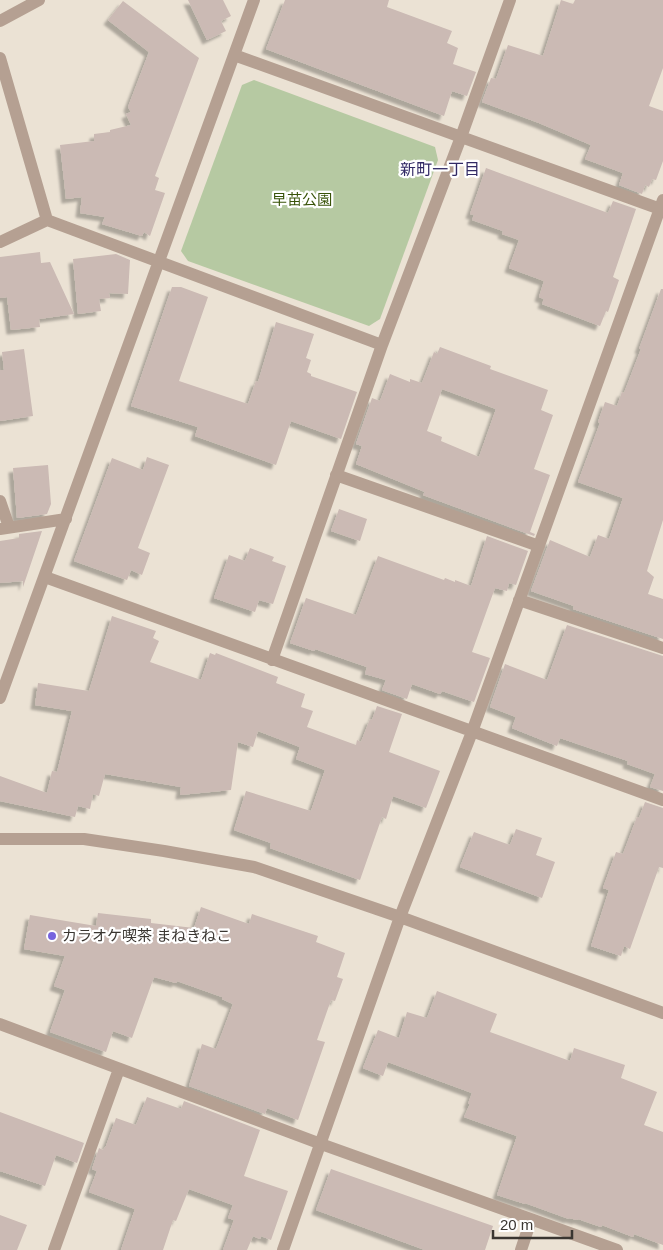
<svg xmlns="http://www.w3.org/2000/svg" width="663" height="1250" font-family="Helvetica,'Noto Sans JP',sans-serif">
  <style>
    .green { fill: #b6c9a2 }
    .building { fill: #cbbab4; fill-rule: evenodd; filter: url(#shadow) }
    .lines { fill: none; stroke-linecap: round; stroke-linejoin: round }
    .minor { stroke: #b5a092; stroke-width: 12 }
    .poi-dot { fill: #7664de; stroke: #fff; stroke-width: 2 }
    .labels { text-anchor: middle; stroke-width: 4.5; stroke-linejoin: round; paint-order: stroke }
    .park-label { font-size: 15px; fill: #395309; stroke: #fff }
    .poi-label { font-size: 15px; fill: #3a3631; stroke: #fff; text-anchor: start }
    .neighbourhood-label { font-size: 16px; fill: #322a65; stroke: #fff }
  </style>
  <defs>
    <filter id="shadow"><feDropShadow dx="-4.5" dy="4.5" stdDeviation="1" flood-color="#0004"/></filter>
  </defs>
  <rect width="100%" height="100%" fill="#ebe2d4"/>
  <!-- green -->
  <path class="green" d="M 254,80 L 435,147 L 438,160 L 380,319 L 369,326 L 188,261 L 181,251 L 242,85 Z"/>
  <!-- building -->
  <path class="building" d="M 188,0 L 223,0 L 231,16 L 221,21 L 226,31 L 207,40 Z
    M 285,0 L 389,0 L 387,7 L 452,31 L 447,43 L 458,48 L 453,64 L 476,72 L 467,96 L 452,91 L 444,116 L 266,49 Z
    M 561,0 L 573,4 L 575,0 L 663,0 L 663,68 L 649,106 L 663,111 L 663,161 L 656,180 L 652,179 L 649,187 L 645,185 L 642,194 L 619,185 L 623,173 L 585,159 L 591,145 L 539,123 L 482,102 L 491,78 L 496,79 L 508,45 L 543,56 Z
    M 123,1 L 199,58 L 155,176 L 159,178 L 155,190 L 165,193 L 150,236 L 144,232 L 142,236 L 102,224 L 105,217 L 80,213 L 82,197 L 66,199 L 64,180 L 60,145 L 94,141 L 94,134 L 110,132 L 110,130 L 131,125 L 126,114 L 131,112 L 128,107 L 149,52 L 108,20 Z
    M 486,168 L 608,213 L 613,201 L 636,209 L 613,277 L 619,280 L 608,312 L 606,311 L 600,326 L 542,304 L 544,299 L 539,297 L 544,281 L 509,268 L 519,240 L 502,234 L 503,231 L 472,220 L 474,215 L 470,214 Z
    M 40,252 L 41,263 L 50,262 L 74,314 L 39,319 L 40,327 L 11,330 L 7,297 L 0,298 L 0,257 Z
    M 116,254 L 130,260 L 128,294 L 109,293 L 110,298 L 99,299 L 101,311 L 78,314 L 73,259 Z
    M 172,287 L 181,287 L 208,297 L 179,381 L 248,404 L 256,381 L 258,382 L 276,322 L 314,334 L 306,358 L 311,360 L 307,372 L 311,374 L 311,376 L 357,392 L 341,439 L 291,421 L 276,465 L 195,436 L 198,427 L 131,406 Z
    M 661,289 L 663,289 L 663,520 L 647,571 L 654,577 L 648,594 L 663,599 L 663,639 L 573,609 L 574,606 L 531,591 L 550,540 L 590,557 L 598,535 L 609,539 L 623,498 L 578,482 L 600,423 L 598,422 L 605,402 L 617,406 L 622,392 L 624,393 L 641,349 L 639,349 Z
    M 440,347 L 491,366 L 490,369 L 548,390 L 541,410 L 553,415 L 534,469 L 550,475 L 530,532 L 535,534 L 534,536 L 423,495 L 425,492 L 356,464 L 362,446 L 356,444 L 372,398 L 380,401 L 390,374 L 410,382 L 410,379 L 422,383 L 434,352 L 437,354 ZM 442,389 L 496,409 L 479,457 L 441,441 L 442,437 L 427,431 Z
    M 24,349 L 33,416 L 0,421 L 0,370 L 4,370 L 2,352 Z
    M 147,457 L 169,465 L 138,548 L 150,553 L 142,575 L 131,570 L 127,580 L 74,561 L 112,458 L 143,470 Z
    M 48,465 L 51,504 L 47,514 L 17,518 L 13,468 Z
    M 339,509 L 367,519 L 360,541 L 331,531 Z
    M 42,531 L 23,587 L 23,581 L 0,583 L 0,541 L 19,538 L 19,534 Z
    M 487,536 L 528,551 L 516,585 L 509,583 L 507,591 L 495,588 L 487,610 L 472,652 L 490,658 L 474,702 L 442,691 L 440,694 L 412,684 L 407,699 L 382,690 L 386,680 L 365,674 L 367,667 L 315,649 L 314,651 L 290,643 L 306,598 L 356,615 L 378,556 L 444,580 L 445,578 L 455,582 L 455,580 L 471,586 Z
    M 250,548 L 274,557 L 272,561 L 286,566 L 273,604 L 259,600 L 255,612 L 214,598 L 229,555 L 245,561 Z
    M 112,616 L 156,631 L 153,638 L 159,641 L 150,662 L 201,680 L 210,653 L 215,655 L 216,653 L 278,677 L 276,683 L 305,694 L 301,707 L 313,711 L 307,727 L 356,745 L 357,740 L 361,742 L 370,719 L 372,720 L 377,706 L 402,714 L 389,752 L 440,771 L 426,808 L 393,796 L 386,819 L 382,817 L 360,880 L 270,848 L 271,843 L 234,830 L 246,791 L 311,811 L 325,770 L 296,759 L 300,747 L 258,731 L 253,747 L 238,742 L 231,790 L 180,795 L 181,787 L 105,774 L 99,796 L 93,794 L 90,809 L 78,806 L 75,817 L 0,801 L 0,776 L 47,793 L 52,771 L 57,772 L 72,711 L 35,705 L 38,683 L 89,691 Z
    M 567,625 L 663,656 L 663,791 L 650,787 L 655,774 L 627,764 L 628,761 L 560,738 L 557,746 L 512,728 L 516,717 L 490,707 L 505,664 L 547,680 Z
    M 645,802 L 663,808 L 663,868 L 659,867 L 630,949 L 624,946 L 621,956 L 591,946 L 609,890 L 603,888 L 616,852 L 623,854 L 637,817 L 639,818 Z
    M 516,829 L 542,838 L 536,855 L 555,862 L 542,898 L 460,867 L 474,832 L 510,845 Z
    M 201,907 L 249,924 L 252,914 L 318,936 L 316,942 L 345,953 L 337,977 L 343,979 L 335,1001 L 331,1000 L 317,1040 L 325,1042 L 298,1120 L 267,1108 L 265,1114 L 189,1086 L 202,1044 L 216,1049 L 233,1004 L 222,999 L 222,997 L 177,981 L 176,983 L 154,977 L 132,1038 L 113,1031 L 106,1052 L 50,1032 L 65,990 L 54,986 L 65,956 L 24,949 L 30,915 L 96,926 L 98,913 L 151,919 L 151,923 L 194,928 Z
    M 437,991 L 497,1014 L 490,1032 L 570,1061 L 574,1048 L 625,1065 L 621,1078 L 657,1092 L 644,1125 L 663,1132 L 663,1245 L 634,1234 L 633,1237 L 602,1225 L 601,1227 L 578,1219 L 577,1220 L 569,1218 L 569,1219 L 525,1203 L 525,1204 L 497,1195 L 517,1136 L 464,1117 L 470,1104 L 468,1104 L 472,1093 L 388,1062 L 383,1076 L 363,1068 L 378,1030 L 399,1038 L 407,1012 L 427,1018 Z
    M 147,1097 L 181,1109 L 184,1101 L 260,1130 L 244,1176 L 288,1191 L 271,1240 L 261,1236 L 260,1239 L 253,1236 L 247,1250 L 223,1250 L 234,1220 L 228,1218 L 233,1205 L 189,1189 L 176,1221 L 173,1220 L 163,1250 L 121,1250 L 135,1209 L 89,1192 L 97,1171 L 92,1169 L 99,1148 L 103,1150 L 106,1146 L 116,1118 L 136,1125 Z
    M 0,1112 L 84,1143 L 77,1163 L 56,1155 L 45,1186 L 0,1171 Z
    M 331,1169 L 493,1226 L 485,1250 L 425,1250 L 316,1210 Z
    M 0,1215 L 27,1225 L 17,1250 L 0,1250 Z"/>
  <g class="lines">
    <!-- minor -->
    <path class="minor" d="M 0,21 L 39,0
      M 234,55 L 663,210
      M 0,58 L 47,220
      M 0,242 L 47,220 L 382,345
      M 336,475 L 539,546
      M 0,501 L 9,527
      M 0,529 L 66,519
      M 45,577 L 663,800
      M 519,600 L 663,648
      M 272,660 L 382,345 L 461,137 L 510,0
      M 0,698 L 254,0
      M 0,839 L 84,839 L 164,851 L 254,867 L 400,917 L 663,1013
      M 0,1024 L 321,1144 L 617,1250
      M 54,1250 L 119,1069
      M 283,1250 L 400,917 L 472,732 L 663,200
      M 521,1250 L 531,1220"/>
  </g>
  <!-- markers -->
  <circle class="poi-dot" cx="52" cy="936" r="5"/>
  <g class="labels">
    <!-- park labels -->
    <g class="park-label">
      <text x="302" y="205">早苗公園</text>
    </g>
    <!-- poi labels -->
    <g class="poi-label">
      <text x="62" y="941">カラオケ喫茶 まねきねこ</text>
    </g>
    <!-- neighbourhood labels -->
    <g class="neighbourhood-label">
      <text x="440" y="175">新町一丁目</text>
    </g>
  </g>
  <!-- scale -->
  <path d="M493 1230v8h79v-8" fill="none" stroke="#3a3631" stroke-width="2.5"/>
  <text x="500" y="1230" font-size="15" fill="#3a3631" stroke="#ffffff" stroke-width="4" paint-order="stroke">20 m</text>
</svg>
